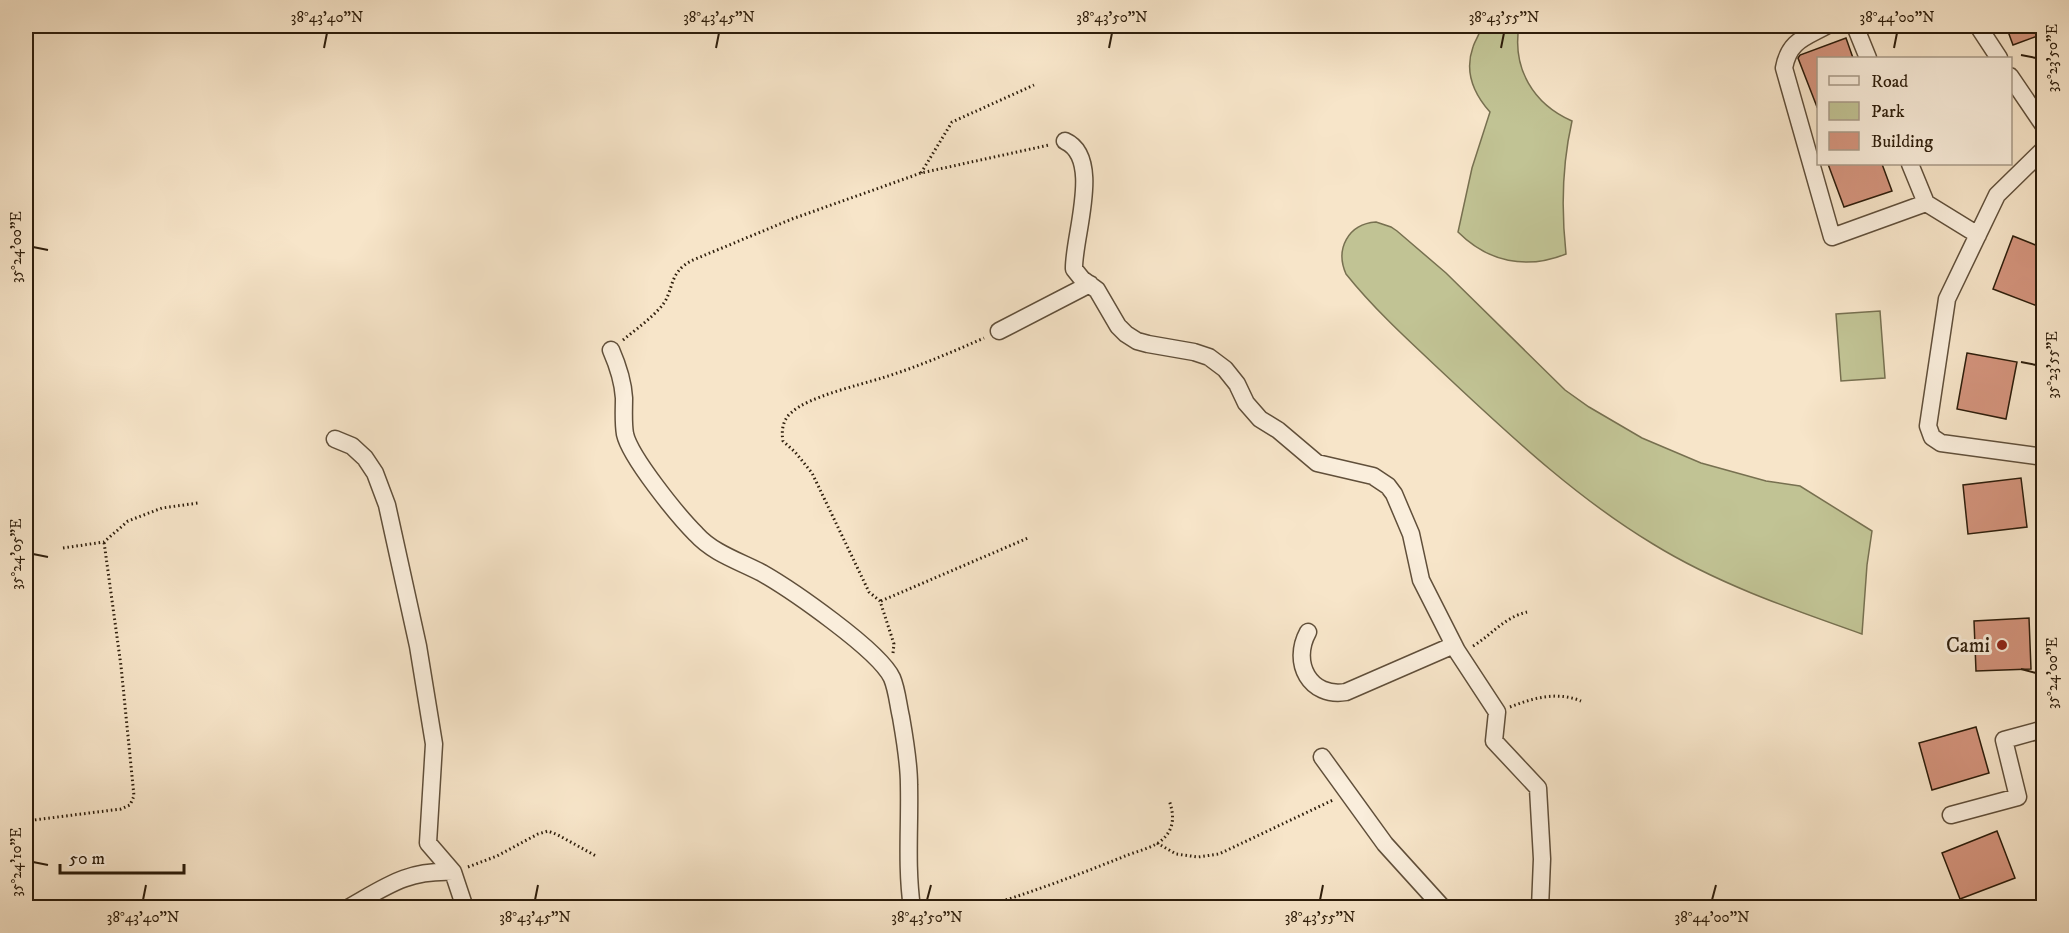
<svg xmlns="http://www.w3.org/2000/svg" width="2069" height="933" font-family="'IM FELL DW Pica',serif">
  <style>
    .green { fill: #c1c394; stroke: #777050; stroke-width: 1.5 }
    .building { fill: #d4947d; stroke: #2d1d0b; stroke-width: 1.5 }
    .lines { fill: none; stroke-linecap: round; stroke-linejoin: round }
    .minor-casing { stroke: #604f3a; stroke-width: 19 }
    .path { stroke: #2d1d0b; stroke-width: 3; stroke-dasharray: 1.5 3; stroke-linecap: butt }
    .minor { stroke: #faeedc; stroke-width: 16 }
    .ticks { fill: none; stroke: #2d1d0b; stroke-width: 2 }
    .poi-dot { fill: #8f2418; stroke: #faeedc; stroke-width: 2 }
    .labels { text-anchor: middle; stroke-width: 6; stroke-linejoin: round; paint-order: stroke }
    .poi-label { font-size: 21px; fill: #2d1d0b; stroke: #faeedc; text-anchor: end }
    .neatline { fill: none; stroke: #2d1d0b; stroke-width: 2 }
    .ticks-label { font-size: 15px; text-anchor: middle; fill: #2d1d0b }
  </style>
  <rect width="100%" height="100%" fill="#f7e5c9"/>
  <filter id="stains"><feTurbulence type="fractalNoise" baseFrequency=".00333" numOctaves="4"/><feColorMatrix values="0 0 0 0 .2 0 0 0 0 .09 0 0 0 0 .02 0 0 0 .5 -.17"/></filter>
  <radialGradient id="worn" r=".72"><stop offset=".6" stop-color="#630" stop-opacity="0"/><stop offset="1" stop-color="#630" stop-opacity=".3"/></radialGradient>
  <!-- green -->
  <path class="green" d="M 1481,26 L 1519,26 C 1512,68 1533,104 1572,121 C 1562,165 1561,208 1566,254 C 1526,270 1488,262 1458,232 L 1472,168 L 1490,112 C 1474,94 1464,72 1473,47 C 1475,40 1481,33 1481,26 Z
    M 1376,222 L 1391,227 L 1397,231 L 1446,273 L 1565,390 L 1589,407 L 1642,438 L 1701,463 L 1766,481 L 1800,486 L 1872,531 L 1867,565 L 1862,634 C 1791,609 1718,584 1653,544 C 1580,500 1517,442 1455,384 C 1418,349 1378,314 1346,274 C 1335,249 1348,224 1376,222 Z
    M 1880,311 L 1885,378 L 1841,381 L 1836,314 Z"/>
  <!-- building -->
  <path class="building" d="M 2006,26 L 2043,26 L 2043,34 L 2013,45 Z
    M 1846,38 L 1853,58 L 1818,58 L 1818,106 L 1817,107 L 1798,58 L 1800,55 Z
    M 1828,164 L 1882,164 L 1892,191 L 1844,207 Z
    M 2013,236 L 2043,248 L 2043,297 L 2040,307 L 1993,289 Z
    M 1967,353 L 2017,362 L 2006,419 L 1957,409 Z
    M 2021,478 L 2027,527 L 1968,534 L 1963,485 Z
    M 2029,618 L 2031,669 L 1976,671 L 1974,621 Z
    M 1976,727 L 1989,773 L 1932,790 L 1919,743 Z
    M 1997,831 L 2015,878 L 1960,899 L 1942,853 Z"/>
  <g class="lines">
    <defs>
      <path id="minor" d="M 1826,26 C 1804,38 1789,41 1784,68 L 1832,237 L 1926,203
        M 1855,26 L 1868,58
        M 1978,26 L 1999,58
        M 2010,76 L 2044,126
        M 1065,141 C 1103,158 1073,237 1074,269 L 1082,279 L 1097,290 L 1118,326 L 1126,334 L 1137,341 L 1148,344 L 1194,352 L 1209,357 L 1225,369 L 1237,384 L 1246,403 L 1260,419 L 1278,430 L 1317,463 L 1373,476 L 1388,486 L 1394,494 L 1411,534 L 1421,580 L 1457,651 L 1497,712 L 1494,741 L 1538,788 L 1542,859 L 1540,908
        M 2044,149 L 1997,195 L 1947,299 L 1928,426 L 1932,437 L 1941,443 L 2044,457
        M 1910,164 L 1926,203 L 1978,235
        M 999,331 L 1090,284
        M 611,350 C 618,366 623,381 624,398 C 624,410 623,422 625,434 C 630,457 678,516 696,534 C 713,553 739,561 762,573 C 790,589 879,650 892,678 C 897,690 898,704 901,717 C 905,740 909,762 909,785 C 910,826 906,866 912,908
        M 335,439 L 352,446 L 365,458 L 375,473 L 387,505 L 418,646 L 434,744 L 428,843 L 453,872 L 465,908
        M 1308,632 C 1291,663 1310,698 1346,692 L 1454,645
        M 1322,757 L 1385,844 L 1443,908
        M 1951,815 L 2018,797 L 2004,740 L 2044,729
        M 348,908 C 387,886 407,870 453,872"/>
    </defs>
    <!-- minor casing -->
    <use href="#minor" class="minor-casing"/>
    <!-- path -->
    <path class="path" d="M 921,173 L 952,122 L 1034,85
      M 623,340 C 635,330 648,321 659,309 C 676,292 666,273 693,260 L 792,219 L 921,173 L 1049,145
      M 63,548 L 104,542 L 128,521 L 162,508 L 198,503
      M 881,601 L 1028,538
      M 1473,646 C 1493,634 1503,618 1527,612
      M 893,653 L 894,644 L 880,601 L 869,592 L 812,473 L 795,452 L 783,441 C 781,430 783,419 792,412 C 808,397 859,385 882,378 C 917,367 950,353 984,338
      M 1510,707 C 1533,698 1557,691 1581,701
      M 26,821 L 121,809 L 130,805 L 134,796 L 121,666 L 104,542
      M 1157,843 L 1176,854 L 1198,857 L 1219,854 L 1333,800
      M 468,867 L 497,856 L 538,834 L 548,831 L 558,835 L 596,856
      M 980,908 C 1030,893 1078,875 1125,856 C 1137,851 1154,848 1163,839 C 1175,828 1174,814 1169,800"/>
    <!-- minor -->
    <use href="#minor" class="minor"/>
  </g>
  <!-- ticks -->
  <path class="ticks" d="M 324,48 L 327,33M 716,48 L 719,33M 1109,48 L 1112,33M 1501,48 L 1504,33M 1894,48 L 1897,33M 2021,55 L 2036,58M 33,247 L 48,250M 2021,362 L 2036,365M 33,554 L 48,557M 2021,669 L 2036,673M 33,862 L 48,865M 143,900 L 146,885M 535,900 L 538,885M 927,900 L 931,885M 1320,900 L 1323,885M 1712,900 L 1716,885"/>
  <!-- markers -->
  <circle class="poi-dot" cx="2002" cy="645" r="6"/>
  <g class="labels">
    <!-- poi labels -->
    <g class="poi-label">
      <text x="1990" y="652">Cami</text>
    </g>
  </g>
  <!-- margin -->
  <rect width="2069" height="933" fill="none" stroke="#f7e5c9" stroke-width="66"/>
  <!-- legend -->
  <rect x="1817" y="57" width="195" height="108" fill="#faeedc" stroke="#a89a88" stroke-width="1.5"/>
  <rect x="1829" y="76" width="30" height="9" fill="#faeedc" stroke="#a89a88" stroke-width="1.5"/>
  <text x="1871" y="87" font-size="18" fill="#2d1d0b">Road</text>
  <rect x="1829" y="102" width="30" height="18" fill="#c1c394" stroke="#a89a88" stroke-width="1.5"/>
  <text x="1871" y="117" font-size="18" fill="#2d1d0b">Park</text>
  <rect x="1829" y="132" width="30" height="18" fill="#d4947d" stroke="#a89a88" stroke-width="1.5"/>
  <text x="1871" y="147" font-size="18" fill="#2d1d0b">Building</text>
  <!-- scale -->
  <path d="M60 864v9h124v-9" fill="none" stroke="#2d1d0b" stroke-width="3"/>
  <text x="69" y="864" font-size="18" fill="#2d1d0b" stroke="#faeedc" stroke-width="4.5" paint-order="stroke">50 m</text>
  <rect x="33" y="33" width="2003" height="867" class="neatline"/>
  <g class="ticks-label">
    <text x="327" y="22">38°43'40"N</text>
    <text x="719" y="22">38°43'45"N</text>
    <text x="1112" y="22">38°43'50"N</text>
    <text x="1504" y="22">38°43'55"N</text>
    <text x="1897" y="22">38°44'00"N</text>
    <text transform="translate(2052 58) rotate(-90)" y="5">35°23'50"E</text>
    <text transform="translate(16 247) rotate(-90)" y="5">35°24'00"E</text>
    <text transform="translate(2052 365) rotate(-90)" y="5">35°23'55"E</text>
    <text transform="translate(16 554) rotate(-90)" y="5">35°24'05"E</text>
    <text transform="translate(2052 673) rotate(-90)" y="5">35°24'00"E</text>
    <text transform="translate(16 862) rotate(-90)" y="5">35°24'10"E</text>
    <text x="143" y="922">38°43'40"N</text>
    <text x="535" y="922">38°43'45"N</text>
    <text x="927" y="922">38°43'50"N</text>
    <text x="1320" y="922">38°43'55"N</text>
    <text x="1712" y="922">38°44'00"N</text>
  </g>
  <rect width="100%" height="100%" filter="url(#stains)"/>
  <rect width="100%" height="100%" fill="url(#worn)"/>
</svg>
